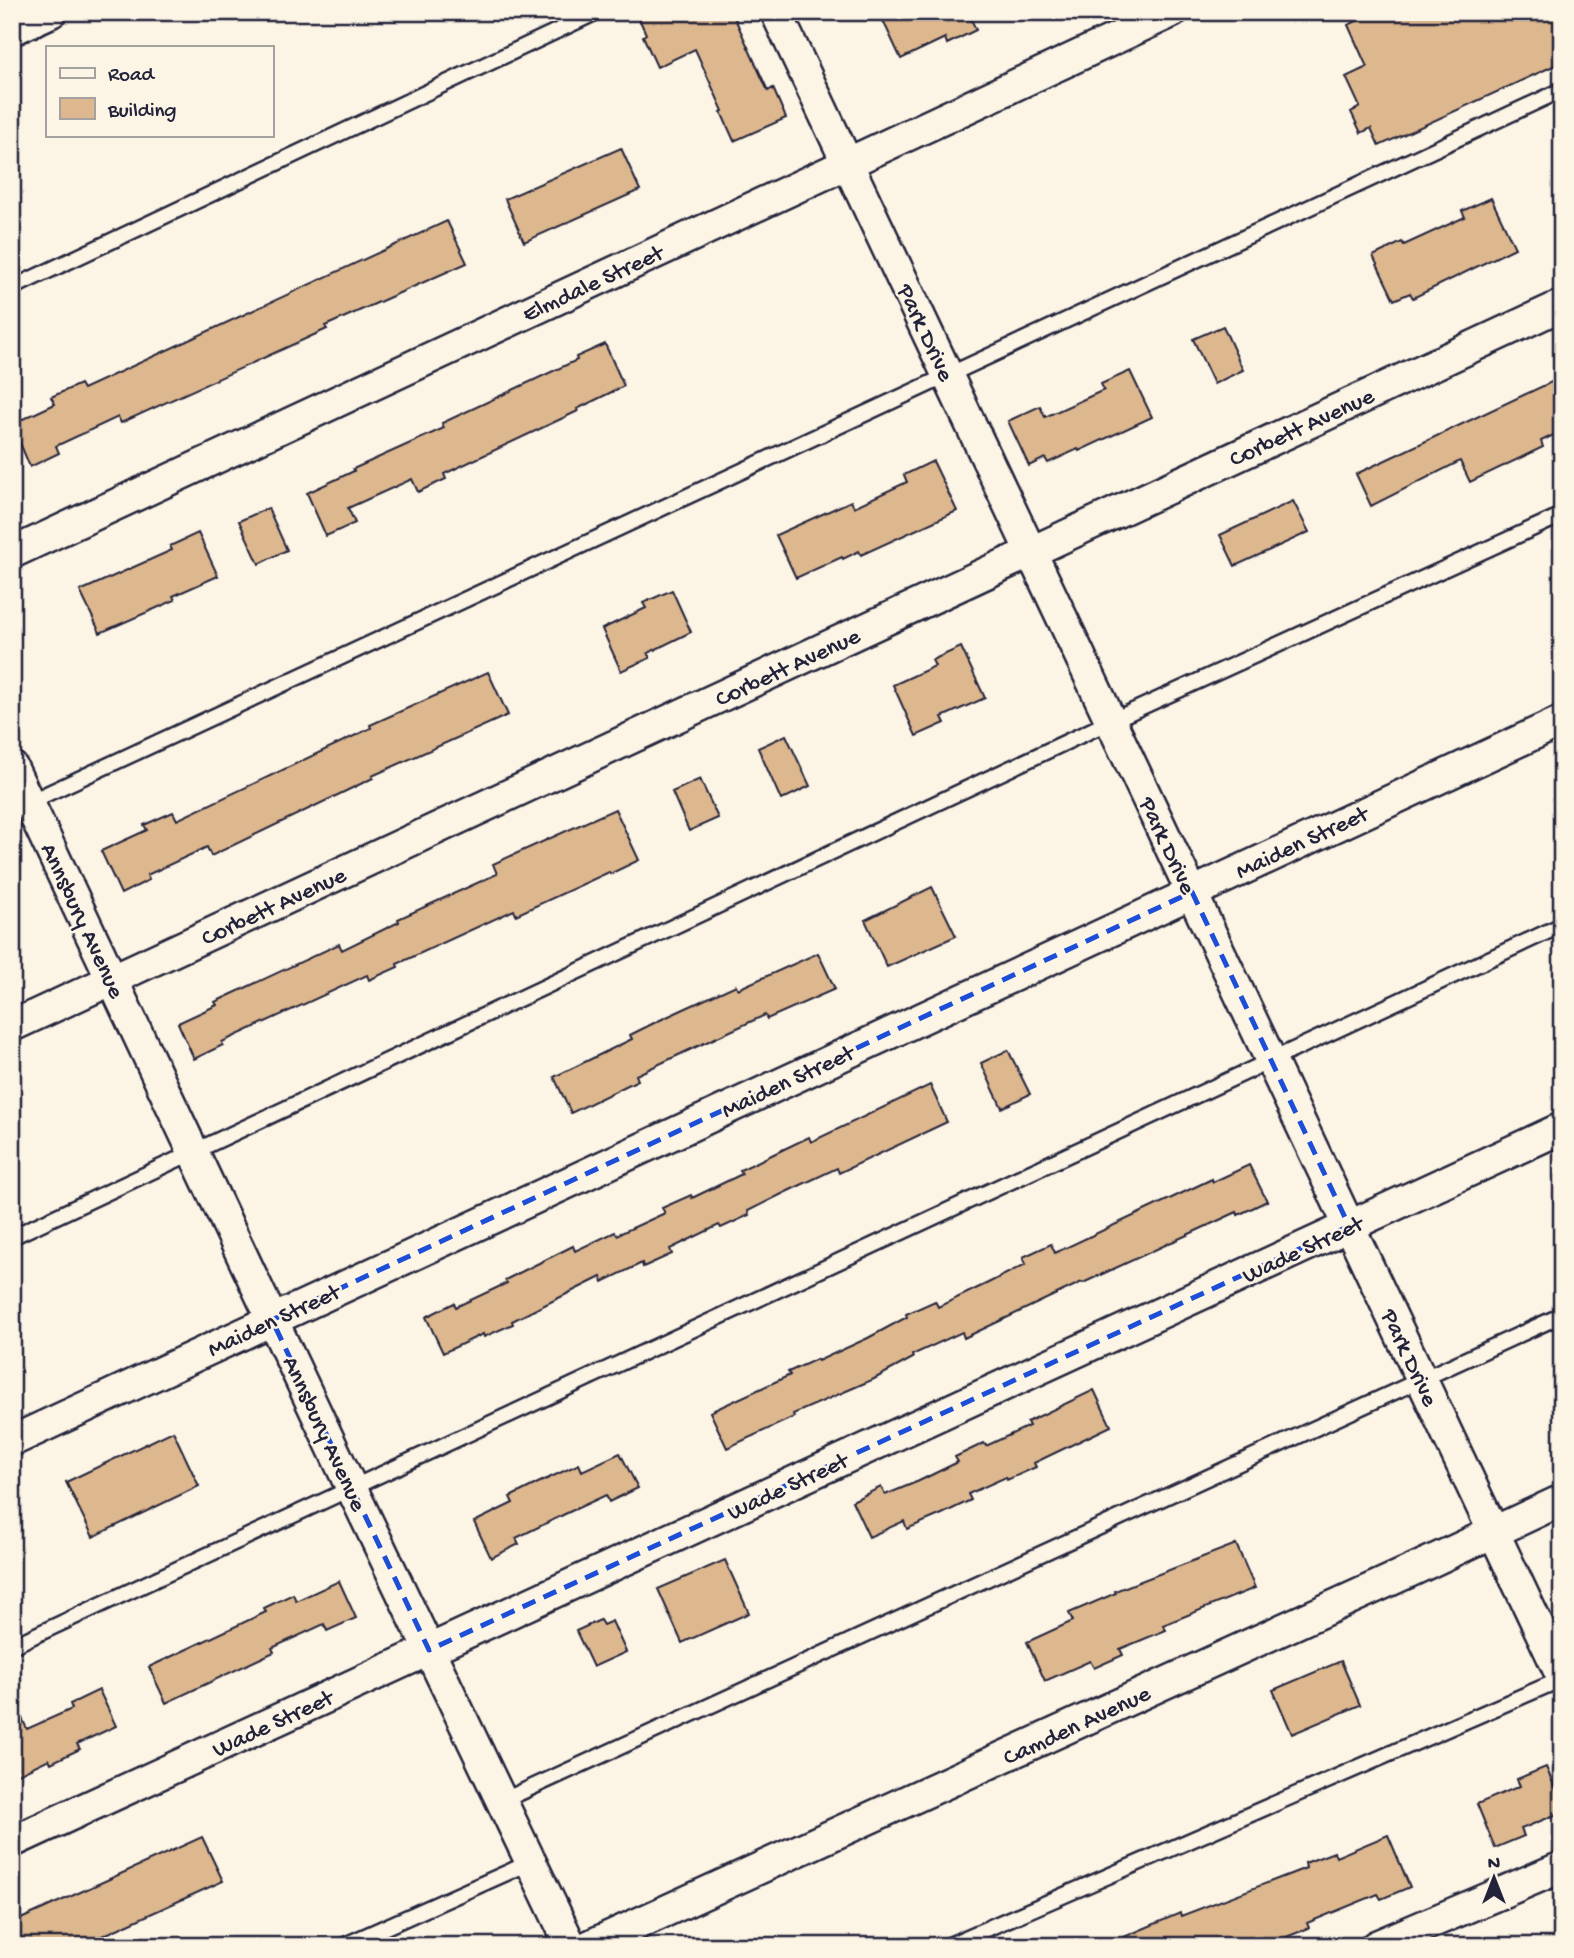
<svg xmlns="http://www.w3.org/2000/svg" width="1574" height="1958" font-family="'Gochi Hand',sans-serif">
  <style>
    .building { fill: #ddb78e; stroke: #22223b; stroke-width: 2 }
    .lines { fill: none; stroke-linecap: round; stroke-linejoin: round }
    .service-casing { stroke: #22223b; stroke-width: 19 }
    .minor-casing { stroke: #22223b; stroke-width: 35 }
    .service { stroke: #fcf5e5; stroke-width: 14 }
    .minor { stroke: #fcf5e5; stroke-width: 30 }
    .marked { fill: none; stroke: #1d4ed8; stroke-width: 5; stroke-dasharray: 14 9; stroke-linejoin: round }
    .labels { text-anchor: middle; stroke-width: 5; stroke-linejoin: round; paint-order: stroke }
    .street-label { font-size: 24px; fill: #22223b; stroke: #fcf5e5 }
  </style>
  <rect width="100%" height="100%" fill="#fcf5e5"/>
  <filter id="ink" filterUnits="userSpaceOnUse"><feTurbulence type="fractalNoise" baseFrequency=".0143" numOctaves="2"/><feDisplacementMap in="SourceGraphic" scale="14" xChannelSelector="R" yChannelSelector="G"/><feConvolveMatrix kernelMatrix="1 2 1 2 8 2 1 2 1" color-interpolation-filters="sRGB"/></filter>
  <g filter="url(#ink)">
    <!-- building -->
    <path class="building" d="M 636,12 L 732,12 L 768,91 L 773,88 L 786,118 L 734,141 L 721,112 L 723,111 L 695,49 L 657,67 L 643,36 L 646,34 Z
      M 879,12 L 968,12 L 976,30 L 947,44 L 945,38 L 901,59 Z
      M 1376,12 L 1562,12 L 1562,62 L 1379,146 L 1371,128 L 1361,133 L 1351,112 L 1360,107 L 1346,77 L 1367,67 L 1348,25 Z
      M 621,148 L 640,190 L 524,242 L 505,199 Z
      M 1491,198 L 1515,248 L 1413,298 L 1410,293 L 1394,300 L 1373,256 L 1402,242 L 1404,245 L 1465,217 L 1462,211 Z
      M 447,221 L 467,263 L 325,326 L 327,329 L 121,423 L 118,417 L 56,446 L 59,453 L 30,467 L 12,424 L 55,404 L 51,397 L 80,384 L 83,389 Z
      M 1223,326 L 1243,370 L 1214,384 L 1193,339 Z
      M 605,344 L 624,386 L 577,409 L 578,411 L 444,474 L 446,479 L 418,492 L 412,479 L 348,508 L 355,523 L 326,536 L 307,493 L 354,471 L 353,469 L 444,428 L 442,423 L 577,360 L 576,357 Z
      M 1130,371 L 1152,417 L 1079,451 L 1078,449 L 1048,463 L 1045,458 L 1029,466 L 1008,421 L 1040,406 L 1045,417 L 1104,390 L 1101,384 Z
      M 1562,377 L 1562,431 L 1541,441 L 1543,447 L 1470,482 L 1460,461 L 1371,506 L 1356,474 Z
      M 933,461 L 957,511 L 861,555 L 859,551 L 843,559 L 842,557 L 796,578 L 776,535 L 851,501 L 854,507 L 907,482 L 904,475 Z
      M 1293,501 L 1309,532 L 1235,566 L 1220,535 Z
      M 268,508 L 287,550 L 259,564 L 239,521 Z
      M 198,533 L 218,576 L 173,596 L 175,600 L 100,633 L 80,591 L 172,550 L 170,546 Z
      M 672,590 L 691,632 L 648,653 L 650,658 L 621,671 L 602,629 L 646,608 L 643,603 Z
      M 961,647 L 985,698 L 942,717 L 945,723 L 916,736 L 893,685 L 935,666 L 932,660 Z
      M 488,672 L 508,715 L 372,776 L 373,778 L 211,856 L 207,847 L 147,875 L 149,880 L 121,894 L 101,851 L 147,830 L 144,825 L 173,812 L 177,820 L 371,728 L 370,725 Z
      M 786,735 L 810,786 L 781,800 L 758,748 Z
      M 700,779 L 718,818 L 689,831 L 672,792 Z
      M 615,809 L 639,860 L 610,874 L 609,872 L 516,915 L 514,910 L 397,964 L 398,967 L 369,980 L 367,975 L 222,1042 L 223,1045 L 194,1059 L 178,1023 L 217,1005 L 215,1002 L 339,944 L 342,950 L 399,922 L 398,919 L 497,874 L 493,864 Z
      M 932,887 L 956,936 L 887,967 L 865,920 Z
      M 818,953 L 835,989 L 767,1019 L 765,1015 L 685,1052 L 636,1075 L 638,1080 L 571,1113 L 554,1077 L 632,1039 L 630,1035 L 658,1021 L 736,985 L 738,989 Z
      M 1008,1050 L 1030,1094 L 1002,1108 L 981,1063 Z
      M 930,1085 L 947,1122 L 839,1173 L 837,1168 L 786,1192 L 748,1211 L 749,1215 L 721,1228 L 719,1225 L 670,1249 L 672,1254 L 643,1267 L 642,1263 L 603,1282 L 601,1277 L 512,1321 L 513,1324 L 484,1337 L 483,1334 L 443,1353 L 426,1317 L 454,1303 L 456,1307 L 507,1283 L 505,1280 L 573,1246 L 575,1251 L 615,1232 L 617,1235 L 665,1213 L 662,1208 L 691,1195 L 692,1198 L 742,1174 L 740,1170 L 780,1151 L 809,1137 L 811,1142 Z
      M 1249,1165 L 1267,1201 L 1238,1215 L 1237,1212 L 1083,1283 L 1082,1282 L 964,1338 L 962,1332 L 912,1355 L 913,1358 L 874,1379 L 793,1414 L 794,1417 L 727,1448 L 710,1412 L 790,1375 L 788,1372 L 817,1359 L 818,1361 L 868,1338 L 907,1317 L 906,1314 L 935,1301 L 938,1307 L 988,1283 L 1026,1264 L 1023,1257 L 1051,1244 L 1055,1253 L 1212,1179 L 1213,1182 Z
      M 1094,1390 L 1111,1426 L 1034,1463 L 1036,1467 L 1007,1480 L 1006,1477 L 968,1494 L 971,1500 L 942,1514 L 907,1529 L 904,1521 L 869,1537 L 852,1501 L 881,1487 L 885,1495 L 919,1481 L 958,1462 L 955,1457 L 984,1443 L 986,1446 L 1029,1426 L 1027,1422 Z
      M 173,1431 L 199,1486 L 93,1537 L 66,1482 Z
      M 620,1453 L 638,1488 L 609,1502 L 606,1495 L 567,1513 L 516,1538 L 519,1544 L 491,1558 L 474,1522 L 513,1503 L 510,1497 L 538,1483 L 579,1464 L 582,1471 Z
      M 1236,1544 L 1255,1588 L 1163,1625 L 1166,1630 L 1120,1649 L 1123,1655 L 1094,1668 L 1090,1661 L 1045,1681 L 1027,1642 L 1073,1621 L 1069,1613 L 1116,1593 L 1115,1591 Z
      M 725,1560 L 749,1613 L 682,1643 L 658,1589 Z
      M 339,1581 L 356,1618 L 327,1631 L 324,1624 L 272,1648 L 274,1652 L 166,1703 L 149,1667 L 266,1612 L 264,1608 L 293,1594 L 296,1601 Z
      M 600,1620 L 603,1625 L 612,1621 L 626,1652 L 593,1667 L 576,1631 Z
      M 1341,1661 L 1360,1705 L 1292,1734 L 1273,1690 Z
      M 99,1690 L 116,1726 L 77,1744 L 80,1749 L 51,1763 L 49,1759 L 12,1777 L 12,1697 L 27,1729 L 72,1709 L 70,1704 Z
      M 1546,1767 L 1562,1804 L 1562,1812 L 1521,1829 L 1524,1836 L 1495,1848 L 1477,1804 L 1520,1786 L 1517,1779 Z
      M 1388,1835 L 1410,1887 L 1381,1899 L 1378,1894 L 1307,1923 L 1309,1928 L 1264,1946 L 1103,1946 L 1180,1913 L 1181,1916 L 1306,1868 L 1305,1863 L 1334,1852 L 1336,1857 Z
      M 202,1837 L 223,1881 L 80,1946 L 12,1946 L 12,1923 Z"/>
    <g class="lines">
      <defs>
        <path id="service" d="M 12,288 L 597,12
          M 12,810 L 1562,90
          M 12,1237 L 1111,721 L 1562,515
          M 12,1646 L 1562,925
          M 502,1801 L 1562,1315
          M 343,1946 L 531,1862
          M 947,1946 L 1562,1679"/>
        <path id="minor" d="M 776,12 L 1562,1677
          M 12,30 L 51,12
          M 12,553 L 1172,12
          M 12,767 L 352,1489 L 571,1946
          M 12,1026 L 1562,305
          M 12,1441 L 1562,721
          M 12,1842 L 1562,1128
          M 589,1946 L 1415,1569 L 1562,1500
          M 1376,1946 L 1562,1867"/>
      </defs>
      <!-- service casing -->
      <use href="#service" class="service-casing"/>
      <!-- minor casing -->
      <use href="#minor" class="minor-casing"/>
      <!-- service -->
      <use href="#service" class="service"/>
      <!-- minor -->
      <use href="#minor" class="minor"/>
    </g>
  </g>
  <!-- marked area -->
  <path class="marked" d="M 1192,892 L 1349,1226 L 429,1650 L 272,1320 Z"/>
  <g class="labels">
    <!-- street labels -->
    <g class="street-label">
      <text transform="translate(592 282) rotate(-25)" y="8">Elmdale Street</text>
      <text transform="translate(927 332) rotate(65)" y="8">Park Drive</text>
      <text transform="translate(1301 426) rotate(-25)" y="8">Corbett Avenue</text>
      <text transform="translate(787 666) rotate(-25)" y="8">Corbett Avenue</text>
      <text transform="translate(1301 841) rotate(-25)" y="8">Maiden Street</text>
      <text transform="translate(1169 845) rotate(65)" y="8">Park Drive</text>
      <text transform="translate(273 905) rotate(-25)" y="8">Corbett Avenue</text>
      <text transform="translate(84 920) rotate(65)" y="8">Annsbury Avenue</text>
      <text transform="translate(787 1080) rotate(-25)" y="8">Maiden Street</text>
      <text transform="translate(1302 1248) rotate(-25)" y="8">Wade Street</text>
      <text transform="translate(273 1319) rotate(-25)" y="8">Maiden Street</text>
      <text transform="translate(1411 1357) rotate(65)" y="8">Park Drive</text>
      <text transform="translate(326 1433) rotate(65)" y="8">Annsbury Avenue</text>
      <text transform="translate(787 1485) rotate(-25)" y="8">Wade Street</text>
      <text transform="translate(272 1722) rotate(-25)" y="8">Wade Street</text>
      <text transform="translate(1076 1724) rotate(-25)" y="8">Camden Avenue</text>
    </g>
  </g>
  <!-- margin -->
  <rect width="1574" height="1958" fill="none" stroke="#fcf5e5" stroke-width="42"/>
  <rect x="21" y="21" width="1532" height="1916" fill="none" stroke="#22223b" stroke-width="2.5" filter="url(#ink)"/>
  <!-- legend -->
  <rect x="46" y="46" width="228" height="91" fill="#fcf5e5" stroke="#a5a1a1" stroke-width="2"/>
  <rect x="60" y="68" width="35" height="10" fill="#fcf5e5" stroke="#a5a1a1" stroke-width="2"/>
  <text x="108" y="80" font-size="21" fill="#22223b">Road</text>
  <rect x="60" y="98" width="35" height="21" fill="#ddb78e" stroke="#a5a1a1" stroke-width="2"/>
  <text x="108" y="116" font-size="21" fill="#22223b">Building</text>
  <!-- north arrow -->
  <g transform="translate(1494 1878)" stroke="#fcf5e5" stroke-width="5" paint-order="stroke">
  <path d="M0-5L12 26L0 18L-12 26Z" fill="#22223b"/>
  <text y="-10" font-size="19" font-weight="bold" text-anchor="middle" fill="#22223b">N</text>
  </g>
</svg>
